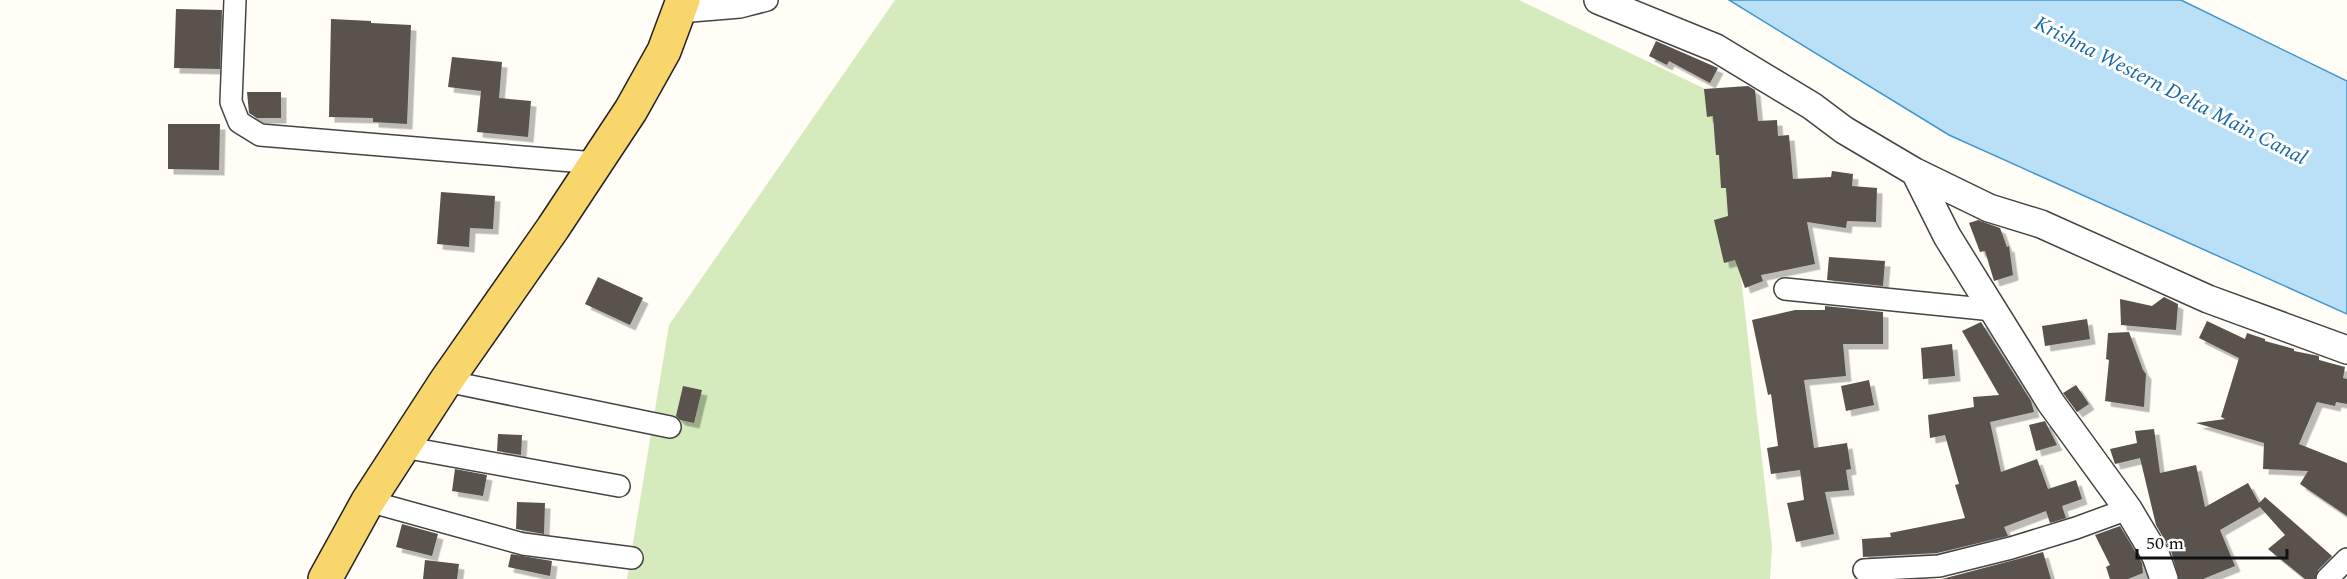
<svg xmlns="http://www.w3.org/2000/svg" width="2347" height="579" font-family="Spectral,serif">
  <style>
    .green { fill: #d5ebbd }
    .water { fill: #b9e0f7; stroke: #3f96cf; stroke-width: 1.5 }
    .building { fill: #5a524d; filter: url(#shadow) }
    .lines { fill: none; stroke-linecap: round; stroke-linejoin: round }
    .minor-casing { stroke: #444; stroke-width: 24 }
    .tertiary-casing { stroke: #444; stroke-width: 30 }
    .primary-casing { stroke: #222; stroke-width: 36 }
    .minor { stroke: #fff; stroke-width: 21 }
    .tertiary { stroke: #fff; stroke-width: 27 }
    .primary { stroke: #f9d66b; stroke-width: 33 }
    .labels { text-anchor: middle; stroke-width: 6; stroke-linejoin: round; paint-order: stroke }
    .water-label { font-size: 21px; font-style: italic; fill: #1768a6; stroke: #fff }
  </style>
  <defs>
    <filter id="shadow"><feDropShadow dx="5.5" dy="5.5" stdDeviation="0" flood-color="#0004"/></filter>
  </defs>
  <rect width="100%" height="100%" fill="#fffdf5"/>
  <!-- green -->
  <path class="green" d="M 895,0 L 1519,0 L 1720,96 L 1772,546 L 1770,579 L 627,579 L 669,325 Z"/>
  <!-- water -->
  <path class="water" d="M 1729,0 L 2181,0 L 2347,81 L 2347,314 L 1949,135 Z"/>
  <!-- building -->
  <path class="building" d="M 176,9 L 222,10 L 220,69 L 174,68 Z
    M 331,19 L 371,21 L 371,23 L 411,25 L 407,124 L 373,122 L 373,118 L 329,117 Z
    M 1656,41 L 1718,68 L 1710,83 L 1669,61 L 1667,65 L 1649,56 Z
    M 452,57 L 502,62 L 499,98 L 531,101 L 528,137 L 477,132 L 481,91 L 448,87 Z
    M 1748,86 L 1755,90 L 1758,121 L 1777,120 L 1778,136 L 1789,135 L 1793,179 L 1831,177 L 1832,171 L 1853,174 L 1852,186 L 1877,188 L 1876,222 L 1847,221 L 1846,228 L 1807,222 L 1815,264 L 1761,275 L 1763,281 L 1745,288 L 1735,260 L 1724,263 L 1714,220 L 1728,216 L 1726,188 L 1721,188 L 1719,155 L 1716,155 L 1713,116 L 1707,117 L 1704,89 Z
    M 247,92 L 281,92 L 281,118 L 257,118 L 249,113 Z
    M 168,124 L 220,124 L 219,170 L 168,169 Z
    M 441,192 L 495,196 L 493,229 L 470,228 L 469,247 L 437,244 Z
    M 1978,220 L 2000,228 L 2007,247 L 2009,246 L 2013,275 L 1994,281 L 1985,251 L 1980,252 L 1969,223 Z
    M 1829,257 L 1885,261 L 1883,286 L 1827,280 Z
    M 598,277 L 643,298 L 630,325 L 585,304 Z
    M 2164,297 L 2178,304 L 2176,330 L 2121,325 L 2120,299 L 2152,306 Z
    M 1825,306 L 1883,312 L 1883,344 L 1843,344 L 1846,376 L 1804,380 L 1814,448 L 1847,443 L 1851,469 L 1846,470 L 1849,490 L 1825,492 L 1834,534 L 1796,542 L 1787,503 L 1804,500 L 1800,470 L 1771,474 L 1767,448 L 1778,446 L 1771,394 L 1768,395 L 1752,320 L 1795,310 L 1825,310 Z
    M 2087,319 L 2090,339 L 2045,346 L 2042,326 Z
    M 2207,321 L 2245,339 L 2247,333 L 2265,339 L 2265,341 L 2294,349 L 2294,351 L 2319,356 L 2319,360 L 2345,367 L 2343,378 L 2347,379 L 2347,404 L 2336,402 L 2335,406 L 2317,402 L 2299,444 L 2347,463 L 2347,516 L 2300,484 L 2308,471 L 2263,469 L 2264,443 L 2196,423 L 2225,419 L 2221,417 L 2239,358 L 2199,338 Z
    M 1981,322 L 2031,401 L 2034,412 L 1990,422 L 2001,472 L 2037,459 L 2048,489 L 2076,480 L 2082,499 L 2062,506 L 2066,518 L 2050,523 L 2046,511 L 2004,527 L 2008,536 L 1937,553 L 1863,557 L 1862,539 L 1891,537 L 1890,533 L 1965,518 L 1955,485 L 1959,484 L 1945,435 L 1930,438 L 1928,415 L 1974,407 L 1973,397 L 1999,395 L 1962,331 Z
    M 2129,332 L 2143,370 L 2146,374 L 2144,407 L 2105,401 L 2109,360 L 2106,359 L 2108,333 Z
    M 1952,344 L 1955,376 L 1923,379 L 1921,348 Z
    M 1869,380 L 1874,405 L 1846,411 L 1841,386 Z
    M 2076,385 L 2089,404 L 2077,412 L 2063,393 Z
    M 683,386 L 702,390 L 694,423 L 680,420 L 676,416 Z
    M 2045,421 L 2057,445 L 2036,451 L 2029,425 Z
    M 2154,429 L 2160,473 L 2196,465 L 2205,507 L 2248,483 L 2259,503 L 2265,497 L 2332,556 L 2318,570 L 2315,579 L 2305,579 L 2268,549 L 2285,535 L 2260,507 L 2220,530 L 2235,566 L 2203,579 L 2179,579 L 2171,551 L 2156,525 L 2140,458 L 2115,464 L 2110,449 L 2137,443 L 2135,431 Z
    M 498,434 L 522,435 L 521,455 L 497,451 Z
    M 455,469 L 487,475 L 483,496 L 452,491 Z
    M 517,502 L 545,503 L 544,534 L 516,529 Z
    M 402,524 L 438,534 L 432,556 L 396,547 Z
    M 2120,526 L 2142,563 L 2143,573 L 2128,579 L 2110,579 L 2106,567 L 2110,565 L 2095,535 Z
    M 2043,552 L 2051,579 L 1942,579 L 2014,560 Z
    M 511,554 L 552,561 L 550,576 L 508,567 Z
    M 425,560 L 459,564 L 457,579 L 423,579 Z"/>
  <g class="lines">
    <defs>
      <path id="minor" d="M 235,0 L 231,102 L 239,122 L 260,135 L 596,163
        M 679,12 L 740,7 L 767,0
        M 1785,289 L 1993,310
        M 446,381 L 670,427
        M 403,447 L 619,486
        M 368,501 L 523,544 L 632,558
        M 1864,570 L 1939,566 L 2011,548 L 2076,528 L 2128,509
        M 2327,579 L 2347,559"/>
      <path id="tertiary" d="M 1598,0 L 1716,48 L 1812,106 L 1844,130 L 1915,172 L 1989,208 L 2041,224 L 2208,299 L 2347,350
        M 1915,172 L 1947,236 L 2051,403 L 2128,509 L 2156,556 L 2164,579"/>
      <path id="primary" d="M 325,579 L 368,501 L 446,381 L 553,228 L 631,110 L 664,51 L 683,0"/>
    </defs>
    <!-- minor casing -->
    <use href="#minor" class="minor-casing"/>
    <!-- tertiary casing -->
    <use href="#tertiary" class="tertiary-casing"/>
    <!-- primary casing -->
    <use href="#primary" class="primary-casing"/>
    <!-- minor -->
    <use href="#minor" class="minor"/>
    <!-- tertiary -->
    <use href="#tertiary" class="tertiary"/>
    <!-- primary -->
    <use href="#primary" class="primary"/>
  </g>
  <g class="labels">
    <!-- water labels -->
    <g class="water-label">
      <text transform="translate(2171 90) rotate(27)" y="7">Krishna Western Delta Main Canal</text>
    </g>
  </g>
  <!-- scale -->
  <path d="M2137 549v9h150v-9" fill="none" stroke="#111111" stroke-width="3"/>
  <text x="2146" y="549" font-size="18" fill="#111111" stroke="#ffffff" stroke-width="4.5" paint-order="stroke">50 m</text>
</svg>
